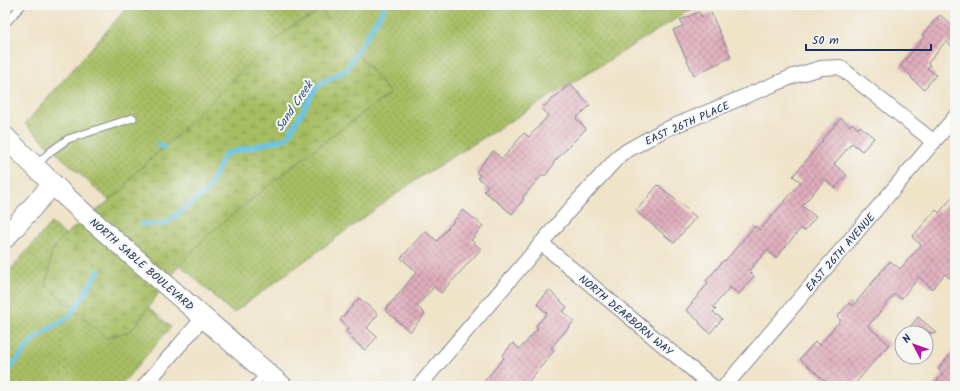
<svg xmlns="http://www.w3.org/2000/svg" width="960" height="391" font-family="Kalam,sans-serif">
  <style>
    .grass { fill: url(#grass-dots); stroke: #617660 }
    .wetland { fill: url(#wetland-marsh); stroke: #617660 }
    .lines { fill: none; stroke-linecap: round; stroke-linejoin: round }
    .stream { stroke: #69c4e7; stroke-width: 5 }
    .building { fill: url(#building-cross-hatch) }
    .lane-casing { stroke: #858993; stroke-width: 9 }
    .street-casing { stroke: #858993; stroke-width: 16 }
    .secondary-casing { stroke: #858993; stroke-width: 22 }
    .lane { stroke: #fff; stroke-width: 7 }
    .street { stroke: #fff; stroke-width: 14 }
    .secondary { stroke: #fff; stroke-width: 20 }
    .labels { text-anchor: middle; stroke-width: 4; stroke-linejoin: round; paint-order: stroke }
    .street-label { font-size: 11px; fill: #1b2f5e; stroke: #f6f6f2 }
    .water-label { font-size: 12px; font-style: italic; fill: #2e5480; stroke: #f6f6f2 }
  </style>
  <defs>
    <pattern id="grass-dots" width="8" height="8" patternUnits="userSpaceOnUse"><rect width="8" height="8" fill="#a7be63"/><path d="M2 2h.1M6 6h.1" fill="none" stroke="#879b55" stroke-width="1.8" stroke-linecap="round"/></pattern>
    <pattern id="wetland-marsh" width="20" height="14" patternUnits="userSpaceOnUse"><rect width="20" height="14" fill="#a7be63"/><path d="M1 5h8M5 5V1M11 12h8M15 12V8" fill="none" stroke="#879b55"/></pattern>
    <pattern id="building-cross-hatch" width="8" height="8" patternUnits="userSpaceOnUse"><rect width="8" height="8" fill="#e0adbc"/><path d="M0 0l8 8M0 8l8-8" fill="none" stroke="#b58d9c"/></pattern>
  </defs>
  <rect width="100%" height="100%" fill="#f6f6f2"/>
  <filter id="ink" filterUnits="userSpaceOnUse"><feTurbulence type="fractalNoise" baseFrequency=".025" numOctaves="2"/><feDisplacementMap in="SourceGraphic" scale="8" xChannelSelector="R" yChannelSelector="G"/><feConvolveMatrix kernelMatrix="1 2 1 2 8 2 1 2 1" color-interpolation-filters="sRGB"/></filter>
  <filter id="wash" filterUnits="userSpaceOnUse"><feTurbulence type="fractalNoise" baseFrequency=".012" numOctaves="4" result="noise"/><feDisplacementMap in="SourceGraphic" scale="16" xChannelSelector="R" yChannelSelector="G"/><feGaussianBlur stdDeviation="0.9" result="paint"/><feColorMatrix in="noise" values="0 0 0 0 0 0 0 0 0 0 0 0 0 0 0 0 0 1.4 0 .05"/><feComposite in="paint" operator="in"/></filter>
  <g filter="url(#wash)">
    <rect width="100%" height="100%" fill="#efe3c8"/>
    <!-- grass -->
    <path class="grass" d="M 129,5 L 698,5 L 417,179 L 233,313 L 25,124 Z
      M 51,223 L 171,327 L 120,386 L 5,386 L 5,276 Z"/>
    <!-- wetland -->
    <path class="wetland" d="M 320,9 L 390,93 L 325,141 L 228,218 L 209,234 L 177,268 L 131,331 L 106,338 L 45,284 L 49,273 L 51,253 L 61,238 L 124,189 L 133,175 L 172,140 L 257,56 L 296,23 L 311,17 Z"/>
    <g class="lines">
      <!-- stream -->
      <path class="stream" d="M 158,144 L 164,148
        M 142,224 L 165,224 L 208,190 L 225,154 L 287,138 L 317,86 L 346,70 L 386,5
        M 5,375 L 35,338 L 70,316 L 99,271"/>
    </g>
    <g id="blocks">
      <!-- building -->
      <path class="building" d="M 699,12 L 701,17 L 711,13 L 731,57 L 694,75 L 673,30 L 683,26 L 680,20 Z
        M 940,15 L 955,28 L 955,49 L 946,41 L 928,63 L 930,65 L 927,68 L 936,75 L 924,89 L 911,78 L 912,77 L 900,66 L 924,37 L 922,35 Z
        M 570,84 L 590,106 L 576,118 L 586,129 L 570,145 L 553,163 L 554,164 L 545,176 L 543,174 L 522,198 L 524,199 L 512,214 L 484,191 L 488,186 L 478,178 L 480,176 L 476,172 L 493,151 L 502,159 L 524,133 L 529,137 L 548,116 L 542,108 Z
        M 841,118 L 850,126 L 852,123 L 858,129 L 860,126 L 874,138 L 862,151 L 852,143 L 834,164 L 847,175 L 835,188 L 825,179 L 802,206 L 816,217 L 804,231 L 801,228 L 776,258 L 767,250 L 749,271 L 754,276 L 739,294 L 730,287 L 713,307 L 716,309 L 713,312 L 722,319 L 710,333 L 699,323 L 700,322 L 686,310 L 708,283 L 706,281 L 724,260 L 725,261 L 755,226 L 760,230 L 801,182 L 793,176 L 823,141 L 822,140 Z
        M 658,185 L 696,217 L 674,243 L 636,211 Z
        M 955,194 L 955,283 L 945,274 L 932,289 L 919,277 L 901,299 L 895,294 L 868,326 L 889,344 L 853,386 L 831,386 L 800,359 L 815,342 L 819,345 L 841,320 L 837,317 L 849,303 L 853,306 L 890,261 L 900,269 L 921,245 L 912,237 L 936,210 L 939,213 Z
        M 463,210 L 483,226 L 471,240 L 481,249 L 441,293 L 434,287 L 417,306 L 425,314 L 410,332 L 385,310 L 417,272 L 401,258 L 425,231 L 437,241 Z
        M 549,290 L 567,307 L 563,312 L 574,321 L 551,348 L 554,351 L 525,386 L 480,386 L 504,358 L 502,356 L 513,343 L 520,349 L 538,328 L 536,326 L 547,313 L 537,304 Z
        M 359,298 L 378,314 L 367,328 L 377,337 L 365,350 L 351,338 L 352,337 L 346,331 L 349,328 L 340,320 Z
        M 918,317 L 937,333 L 905,333 Z
        M 955,349 L 955,386 L 933,386 L 943,374 L 938,369 Z"/>
    </g>
  </g>
  <g filter="url(#ink)">
    <use href="#blocks" fill-opacity="0" stroke="#858993" stroke-width="1"/>
    <g class="lines">
      <defs>
        <path id="lane" d="M 5,24 L 22,5
          M 35,166 L 51,151 L 68,139 L 133,118
          M 253,386 L 265,373"/>
        <path id="street" d="M 541,243 L 712,386
          M 144,386 L 204,317
          M 419,386 L 574,205 L 621,154 L 662,131 L 794,76 L 821,68 L 840,67 L 934,142
          M 725,386 L 955,117"/>
        <path id="secondary" d="M 5,137 L 62,193 L 87,216 L 282,386
          M 5,238 L 53,184"/>
      </defs>
      <!-- lane casing -->
      <use href="#lane" class="lane-casing"/>
      <!-- street casing -->
      <use href="#street" class="street-casing"/>
      <!-- secondary casing -->
      <use href="#secondary" class="secondary-casing"/>
      <!-- lane -->
      <use href="#lane" class="lane"/>
      <!-- street -->
      <use href="#street" class="street"/>
      <!-- secondary -->
      <use href="#secondary" class="secondary"/>
    </g>
  </g>
  <g class="labels">
    <!-- street labels -->
    <g class="street-label">
      <text transform="translate(687 123) rotate(-24)" y="4">EAST 26TH PLACE</text>
      <text transform="translate(840 252) rotate(-49)" y="4">EAST 26TH AVENUE</text>
      <text transform="translate(142 264) rotate(41)" y="4">NORTH SABLE BOULEVARD</text>
      <text transform="translate(626 315) rotate(40)" y="4">NORTH DEARBORN WAY</text>
    </g>
    <!-- water labels -->
    <g class="water-label">
      <text transform="translate(294 106) rotate(-56)" y="4">Sand Creek</text>
    </g>
  </g>
  <!-- margin -->
  <rect width="960" height="391" fill="none" stroke="#f6f6f2" stroke-width="20"/>
  <!-- north arrow -->
  <g transform="translate(914 345) rotate(311)"><circle r="19" fill="#f6f6f2" stroke="#9ea6b7"/>
  <path d="M0-3L7 15L0 10L-7 15Z" fill="#b5179e"/>
  <text y="-6" font-size="11" font-weight="bold" text-anchor="middle" fill="#1b2f5e">N</text>
  </g>
  <!-- scale -->
  <path d="M806 44v6h125v-6" fill="none" stroke="#1b2f5e" stroke-width="2"/>
  <text x="812" y="44" font-size="12" fill="#1b2f5e" stroke="#f6f6f2" stroke-width="3" paint-order="stroke">50 m</text>
</svg>
